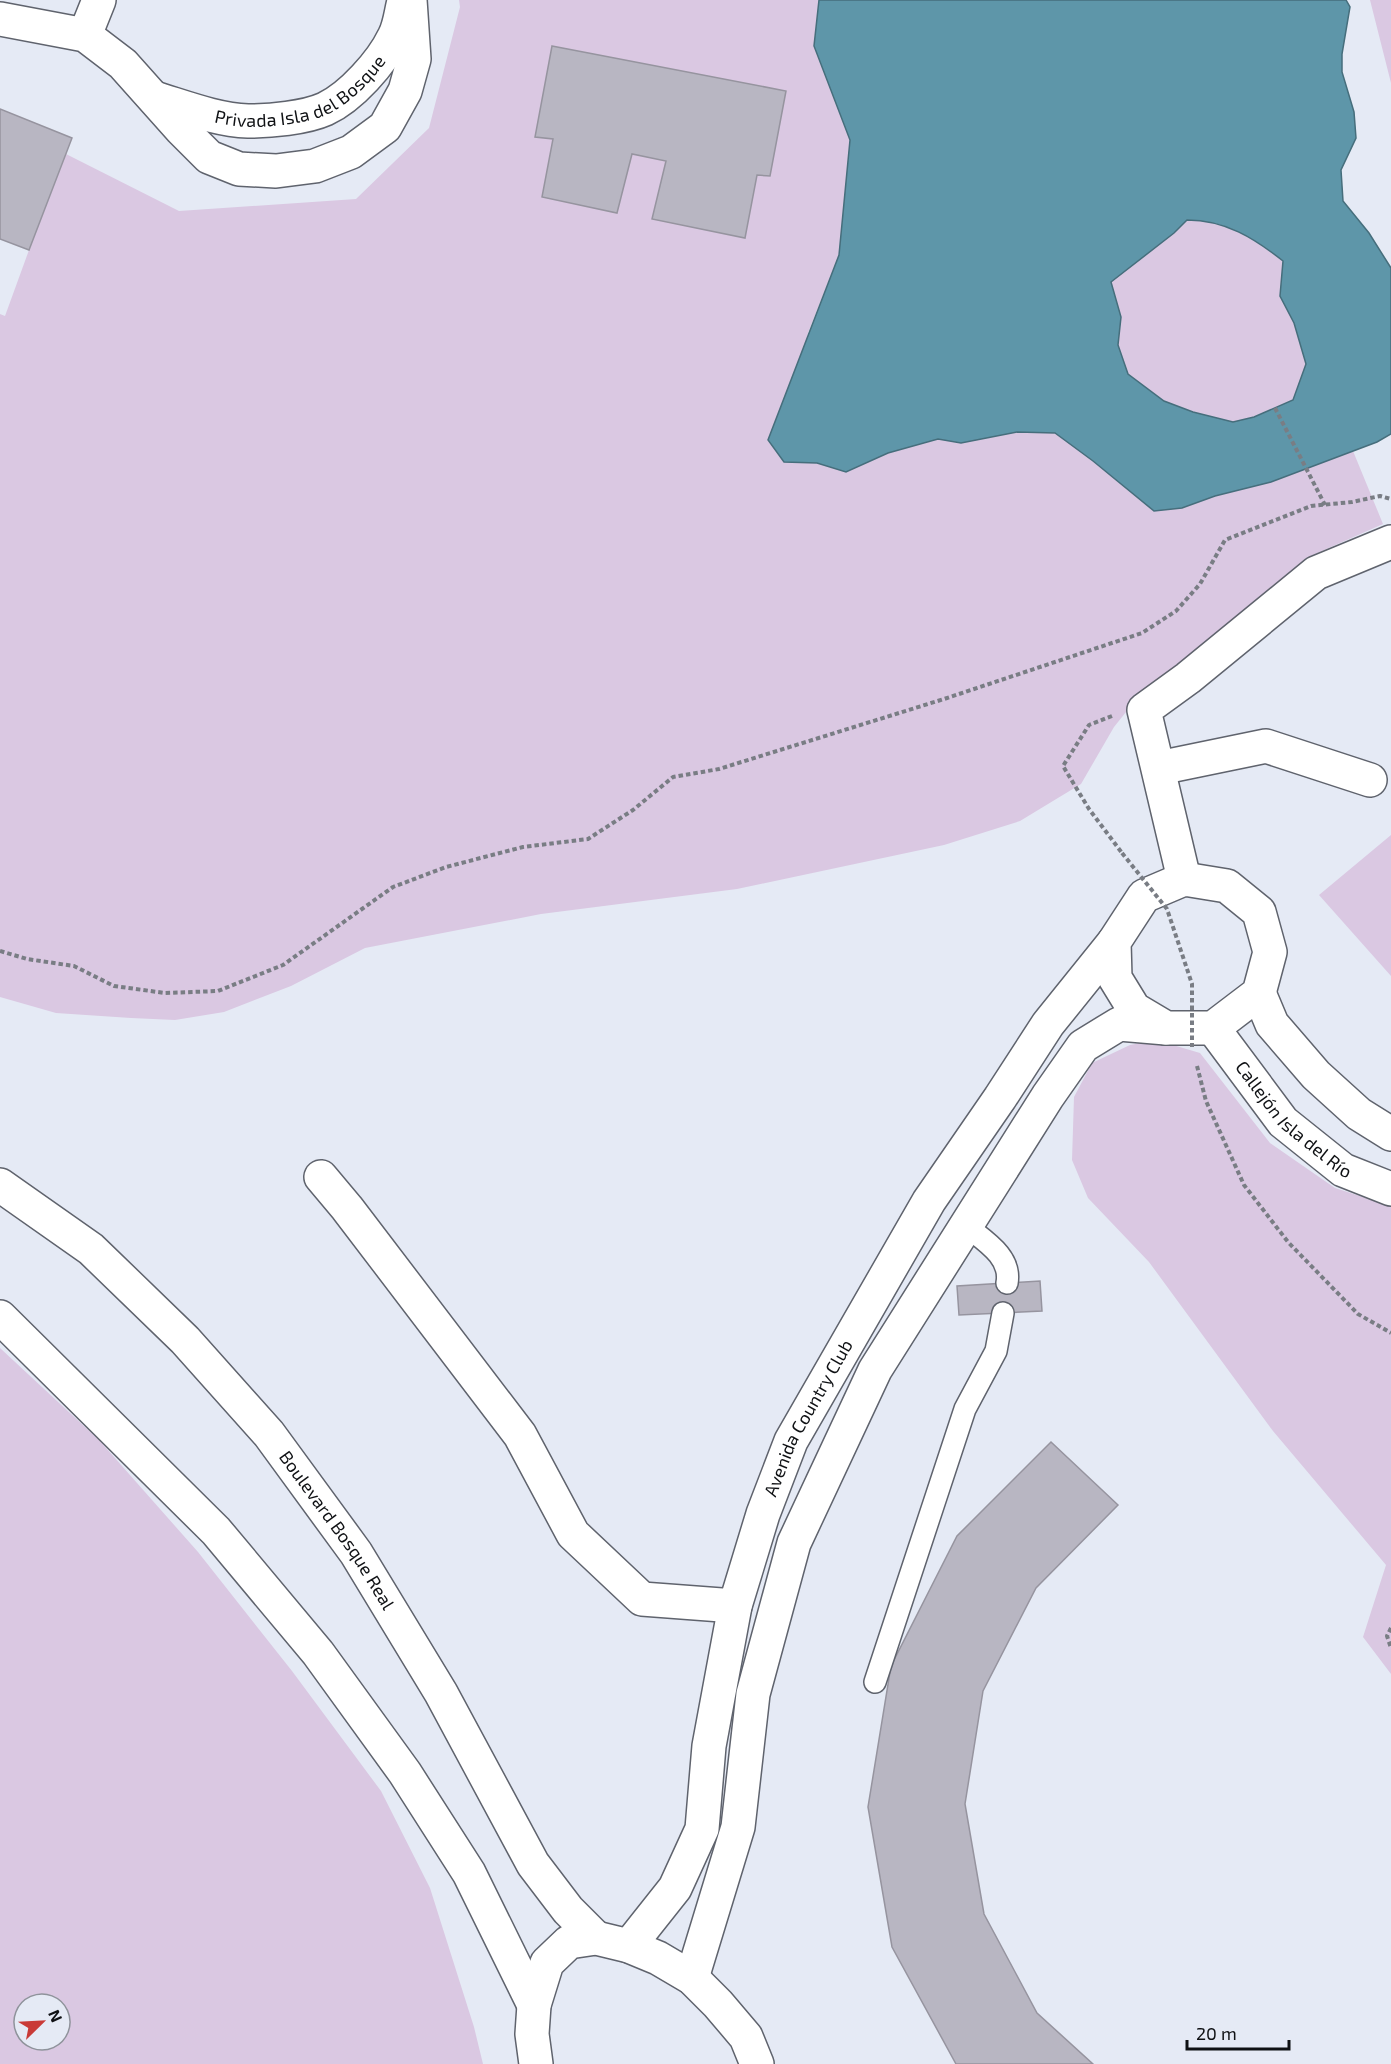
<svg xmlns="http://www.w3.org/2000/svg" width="1391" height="2064" font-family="'Exo 2',sans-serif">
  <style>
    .green { fill: #dac8e2; fill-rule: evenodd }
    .water { fill: #5e96a9; stroke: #466e7c; stroke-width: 1.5; fill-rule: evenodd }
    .building { fill: #b8b6c2; stroke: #96949f; stroke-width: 1.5 }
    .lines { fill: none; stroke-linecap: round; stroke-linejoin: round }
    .service-casing { stroke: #5f636d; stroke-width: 24 }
    .minor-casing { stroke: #5f636d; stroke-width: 36 }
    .tertiary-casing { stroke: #5f636d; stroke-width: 36 }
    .path { stroke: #797d84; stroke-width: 4; stroke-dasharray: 4.5 3; stroke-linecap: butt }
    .service { stroke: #fff; stroke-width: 21 }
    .minor { stroke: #fff; stroke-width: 33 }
    .tertiary { stroke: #fff; stroke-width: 33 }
    .path-bridge { stroke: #797d84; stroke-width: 4; stroke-dasharray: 4.5 3; stroke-linecap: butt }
    .labels { text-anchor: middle; stroke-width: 5; stroke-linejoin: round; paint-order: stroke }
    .street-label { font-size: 18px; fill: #0f1114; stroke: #e5eaf5 }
  </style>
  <rect width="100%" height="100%" fill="#e5eaf5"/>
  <!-- green -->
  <path class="green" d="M 459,0 L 819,0 L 814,46 L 850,140 L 839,255 L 808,333 L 784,462 L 817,463 L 846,472 L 888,453 L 938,439 L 961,443 L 1017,432 L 1056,433 L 1093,461 L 1155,511 L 1182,508 L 1215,496 L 1271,482 L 1353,451 L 1383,524 L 1306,558 L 1180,663 L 1142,692 L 1114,727 L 1081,784 L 1020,821 L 944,845 L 737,889 L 541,914 L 365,948 L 291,986 L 224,1012 L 175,1020 L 131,1018 L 56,1013 L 0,997 L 0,314 L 5,316 L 29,250 L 66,154 L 179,211 L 356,199 L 429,128 L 460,7 Z
    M 1370,0 L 1391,0 L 1391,83 Z
    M 1187,219 C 1227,221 1252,237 1283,261 L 1280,296 L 1294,323 L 1306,364 L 1294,400 L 1254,417 L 1233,422 L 1193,412 L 1164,401 L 1128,374 L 1118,345 L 1121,317 L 1111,282 L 1174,233 Z
    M 1391,835 L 1391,976 L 1319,895 Z
    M 1156,1040 L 1200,1053 L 1270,1143 L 1335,1188 L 1391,1206 L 1391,1674 L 1363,1637 L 1386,1565 L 1273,1431 L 1149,1262 L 1088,1198 L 1072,1160 L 1074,1097 L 1092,1063 L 1130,1045 Z
    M 0,1348 L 99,1440 L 198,1552 L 292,1671 L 381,1791 L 430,1888 L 474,2027 L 483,2064 L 0,2064 ZM 24,2004 L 60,2004 L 60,2040 L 24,2040 Z"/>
  <!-- water -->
  <path class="water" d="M 819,0 L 1346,0 L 1350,7 L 1342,54 L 1342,72 L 1354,112 L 1356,138 L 1341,170 L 1343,201 L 1369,233 L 1391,268 L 1391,434 L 1377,442 L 1271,482 L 1215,496 L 1182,508 L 1154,511 L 1093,461 L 1055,433 L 1017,432 L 961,443 L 938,439 L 888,453 L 846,472 L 817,463 L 784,462 L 768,440 L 839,255 L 850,140 L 814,46 ZM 1187,220 C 1225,220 1254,238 1283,261 L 1280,296 L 1294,323 L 1306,364 L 1293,400 L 1254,417 L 1233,422 L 1193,412 L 1164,401 L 1128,374 L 1118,345 L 1121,317 L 1111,282 L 1174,233 Z"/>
  <!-- building -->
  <path class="building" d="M 552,46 L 786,91 L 770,176 L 757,175 L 745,238 L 652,219 L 666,161 L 632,154 L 617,213 L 542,197 L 553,139 L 535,137 Z
    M 0,109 L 72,138 L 29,250 L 0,239 Z
    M 1040,1281 L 1042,1311 L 959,1315 L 957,1286 Z
    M 1051,1442 L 1118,1505 L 1036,1588 L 983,1691 L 965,1804 L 984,1914 L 1037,2013 L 1093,2064 L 956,2064 L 892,1947 L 868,1807 L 891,1666 L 957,1536 Z"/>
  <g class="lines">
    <defs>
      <path id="service" d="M 965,1225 C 983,1240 1012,1256 1007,1283
        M 875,1682 L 965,1409 L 996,1351 L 1003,1313"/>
      <g id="minor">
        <path d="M 0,19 L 85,35 L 123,64 L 181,129 L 209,157 L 239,169 L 276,171 L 315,166 L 351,152 L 385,127 L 405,91 L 414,59 L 410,0"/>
        <path d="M 85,35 L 99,0"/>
        <path id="s1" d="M 154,98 C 184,107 217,120 248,121 C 270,121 305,118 325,109 C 351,97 382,62 394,37 C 400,26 401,12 404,1"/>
        <path d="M 1159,768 L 1266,746 L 1370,780"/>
        <path d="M 1184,879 L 1227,886 L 1259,912 L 1270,952 L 1259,993 L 1213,1028 L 1166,1028 L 1134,1009 L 1115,978 L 1114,942 L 1144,896 Z"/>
        <path d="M 1184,879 L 1144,710 L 1188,678 L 1316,573 L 1391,542"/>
        <path d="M 1259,993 L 1272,1024 L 1316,1075 L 1359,1114 L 1391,1134"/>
        <path id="s2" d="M 1213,1028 L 1283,1122 L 1343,1170 L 1391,1189"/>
        <path d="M 321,1177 L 347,1208 L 520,1435 L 573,1534 L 642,1599 L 735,1606"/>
        <path id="s3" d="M 629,1946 L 675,1888 L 702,1829 L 709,1746 L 735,1606 L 763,1514 L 791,1441 L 929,1201 L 1000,1098 L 1048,1024 L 1114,942"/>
        <path d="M 692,1978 L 738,1827 L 753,1694 L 794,1543 L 875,1370 L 1048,1096 L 1083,1046 L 1119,1024 L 1166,1028"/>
      </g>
      <g id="tertiary">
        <path id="s4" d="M 0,1185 L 91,1249 L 185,1340 L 269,1434 L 356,1553 L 441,1693 L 533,1864 L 568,1910 L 596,1938"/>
        <path d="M 0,1317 L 216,1531 L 318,1653 L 405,1773 L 469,1873 L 534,2005"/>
        <path d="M 536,2064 L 532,2034 L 534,2005 L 547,1963 L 569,1942 L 596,1938 L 629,1946 L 658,1958 L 692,1978 L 718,2004 L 746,2037 L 757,2064"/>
      </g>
    </defs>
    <!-- service casing -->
    <use href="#service" class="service-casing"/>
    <!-- minor casing -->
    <use href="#minor" class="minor-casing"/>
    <!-- tertiary casing -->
    <use href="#tertiary" class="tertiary-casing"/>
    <!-- path -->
    <path class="path" d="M 1275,408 L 1325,505
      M 1112,716 L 1089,725 L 1063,766 L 1089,809 L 1122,853
      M 0,951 L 27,959 L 74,966 L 114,986 L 165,993 L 218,991 L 283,965 L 393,887 L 446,867 L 523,847 L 588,839 L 633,810 L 673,777 L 719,769 L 944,699 L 1142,633 L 1176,611 L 1200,584 L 1225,540 L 1311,506 L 1352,502 L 1380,496 L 1391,499
      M 1197,1066 L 1206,1101 L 1244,1185 L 1288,1242 L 1358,1314 L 1391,1333
      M 1391,1628 L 1387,1636 L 1391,1648"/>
    <!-- service -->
    <use href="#service" class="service"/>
    <!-- minor -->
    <use href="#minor" class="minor"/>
    <!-- tertiary -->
    <use href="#tertiary" class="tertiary"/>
    <!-- path-bridge -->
    <path class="path-bridge" d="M 1122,853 L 1167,909 L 1192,984 L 1192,1047"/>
  </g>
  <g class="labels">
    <!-- street labels -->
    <g class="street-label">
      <text dy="6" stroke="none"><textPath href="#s1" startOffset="158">Privada Isla del Bosque</textPath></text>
      <text dy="6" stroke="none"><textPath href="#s2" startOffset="123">Callejón Isla del Río</textPath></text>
      <text dy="6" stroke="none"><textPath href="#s3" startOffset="567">Avenida Country Club</textPath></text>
      <text dy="6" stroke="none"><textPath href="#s4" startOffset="486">Boulevard Bosque Real</textPath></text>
    </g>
  </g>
  <!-- north arrow -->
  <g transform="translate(42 2022) rotate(66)"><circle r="28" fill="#e5eaf5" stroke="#8f939b" stroke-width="1.5"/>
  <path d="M0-4.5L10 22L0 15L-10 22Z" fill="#c93a37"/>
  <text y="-9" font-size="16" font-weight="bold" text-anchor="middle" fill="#0f1114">N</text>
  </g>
  <!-- scale -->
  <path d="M1187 2040v9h102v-9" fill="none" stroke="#0f1114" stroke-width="3"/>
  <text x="1196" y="2040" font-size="18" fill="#0f1114" stroke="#e5eaf5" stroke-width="4.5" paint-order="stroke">20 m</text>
</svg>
